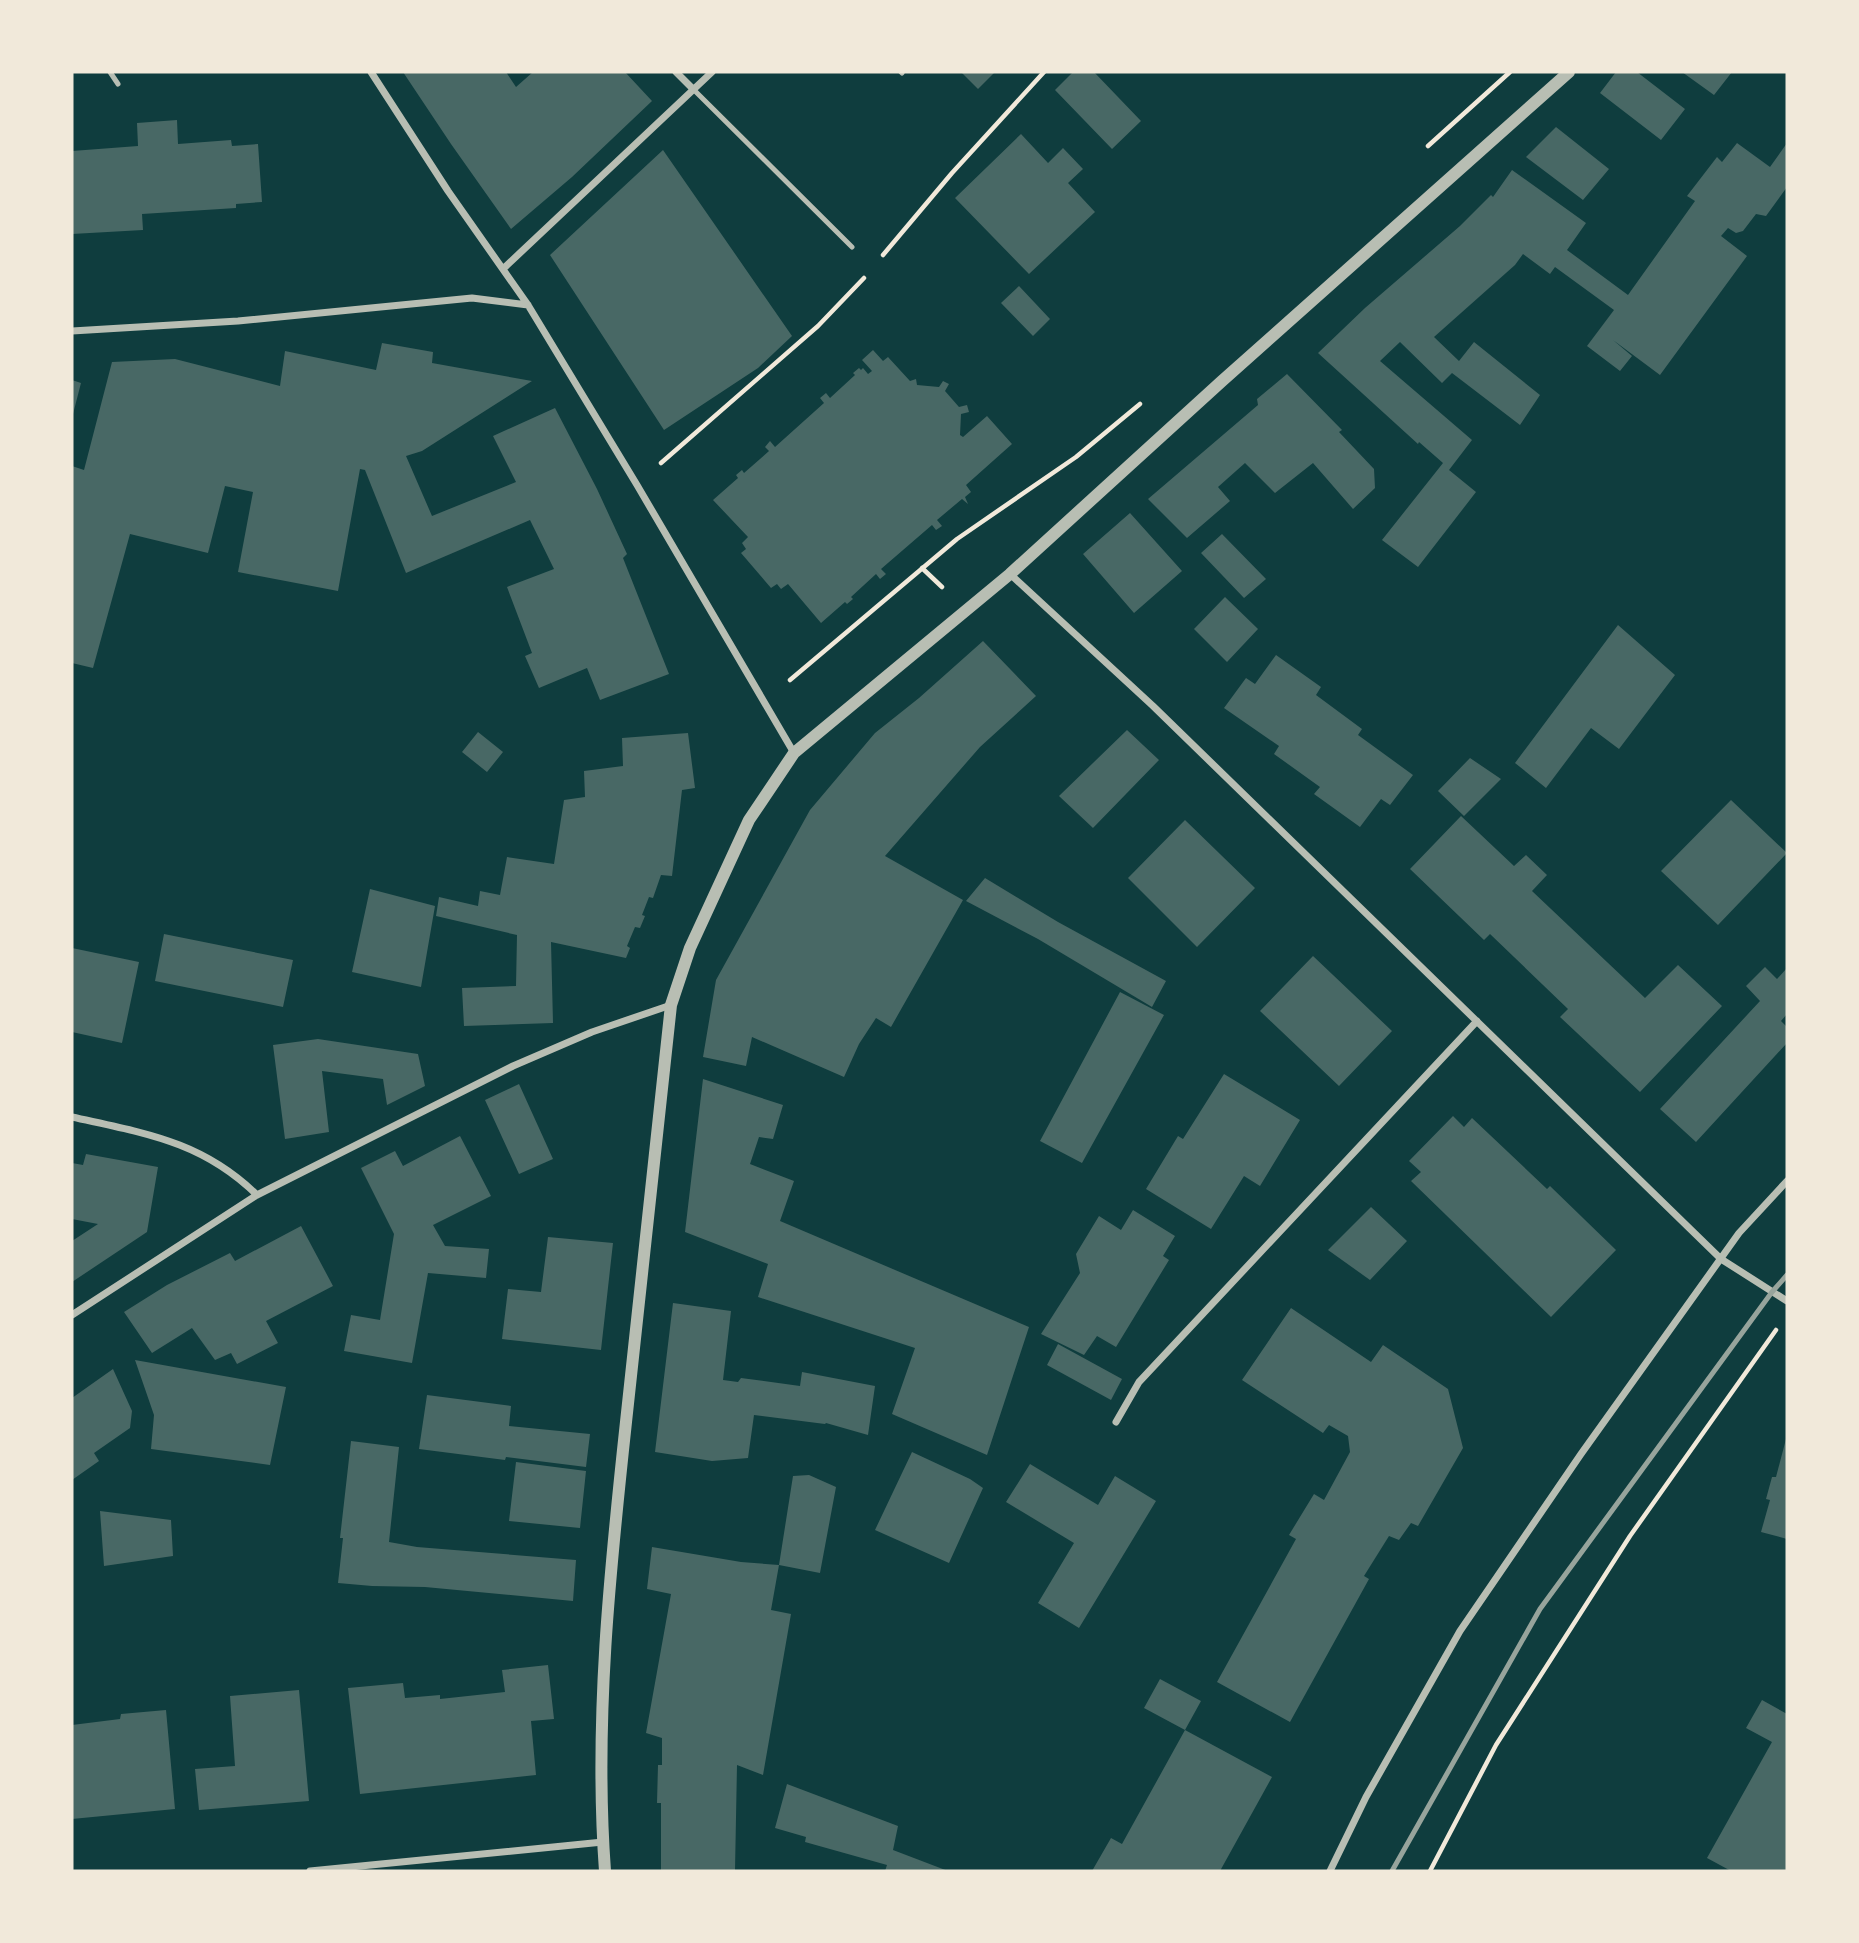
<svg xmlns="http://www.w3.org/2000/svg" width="1859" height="1943" font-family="Arial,sans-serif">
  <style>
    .building { fill: #486865 }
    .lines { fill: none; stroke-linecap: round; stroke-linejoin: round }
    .path { stroke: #f1e9da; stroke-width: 4.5 }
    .service { stroke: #b8beb3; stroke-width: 5 }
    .minor { stroke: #b8beb3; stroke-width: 7 }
    .tertiary { stroke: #b8beb3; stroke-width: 12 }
    .rail { stroke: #97a49c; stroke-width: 5 }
  </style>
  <rect width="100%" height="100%" fill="#0f3d3e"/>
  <!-- building -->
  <path class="building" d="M 403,72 L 506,72 L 516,87 L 533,72 L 625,72 L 652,101 L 572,177 L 511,229 L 451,144 Z
    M 961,72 L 995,72 L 978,89 Z
    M 1073,72 L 1094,72 L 1141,121 L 1112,149 L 1055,90 Z
    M 1616,72 L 1637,72 L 1685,109 L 1661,140 L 1600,93 Z
    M 1682,72 L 1732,72 L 1714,95 Z
    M 177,120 L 178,144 L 231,140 L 232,146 L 258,144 L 262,202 L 236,204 L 236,208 L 142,214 L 143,230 L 72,234 L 72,151 L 138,146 L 137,123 Z
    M 1556,127 L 1609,169 L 1583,200 L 1526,157 Z
    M 1021,134 L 1048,163 L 1063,148 L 1083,169 L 1068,183 L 1095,212 L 1029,274 L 955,198 Z
    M 1737,143 L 1770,167 L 1787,143 L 1787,187 L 1766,216 L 1756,214 L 1743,231 L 1736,233 L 1728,228 L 1721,236 L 1747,256 L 1660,375 L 1613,340 L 1632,356 L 1620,371 L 1587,346 L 1614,310 L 1555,267 L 1550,274 L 1523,254 L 1515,265 L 1434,337 L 1459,361 L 1474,342 L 1540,395 L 1520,425 L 1452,373 L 1442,383 L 1400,342 L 1380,361 L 1472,440 L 1449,470 L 1476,492 L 1418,567 L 1382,540 L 1443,463 L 1419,442 L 1418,444 L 1318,353 L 1365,308 L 1460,226 L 1491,195 L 1493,197 L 1512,170 L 1586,223 L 1567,250 L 1628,295 L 1695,201 L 1687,196 L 1717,157 L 1722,162 Z
    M 663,150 L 792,336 L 758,368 L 664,430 L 550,255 Z
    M 1019,286 L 1050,319 L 1033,336 L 1001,303 Z
    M 382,343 L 433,352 L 432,363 L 532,381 L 422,451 L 406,456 L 432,516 L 516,482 L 493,436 L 555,408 L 597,489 L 627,554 L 623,558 L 669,674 L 600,700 L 587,668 L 539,688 L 525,656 L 532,653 L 507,587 L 554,569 L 530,520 L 406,573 L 365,470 L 360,469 L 338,591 L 238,572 L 253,492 L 225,486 L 208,553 L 130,534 L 93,668 L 72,663 L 72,466 L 84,470 L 112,362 L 175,359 L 280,386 L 285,351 L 376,370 Z
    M 873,350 L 883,361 L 888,357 L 910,381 L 916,379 L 917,385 L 939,387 L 943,381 L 949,384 L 945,391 L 959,407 L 967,405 L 969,412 L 961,414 L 960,435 L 963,437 L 987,416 L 1012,444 L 966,485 L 971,492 L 965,497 L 968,504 L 962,499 L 937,520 L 942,526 L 936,530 L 932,525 L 881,569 L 886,574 L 880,579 L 876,574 L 851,597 L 853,599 L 847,604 L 845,602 L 821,623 L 788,584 L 781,589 L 777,584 L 771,588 L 741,553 L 746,549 L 742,543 L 748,537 L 713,500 L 738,478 L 736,475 L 742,470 L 744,473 L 769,451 L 765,447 L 770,441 L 775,447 L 824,403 L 820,398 L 826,393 L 830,398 L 855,375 L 853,373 L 859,368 L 861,370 L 863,368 L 868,374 L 872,371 L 862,360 Z
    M 1287,374 L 1342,430 L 1339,432 L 1374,469 L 1375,488 L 1353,509 L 1313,463 L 1275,493 L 1245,463 L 1218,487 L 1230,501 L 1187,538 L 1148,499 L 1258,405 L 1257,399 Z
    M 72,380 L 81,383 L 73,414 L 72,414 Z
    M 1130,513 L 1182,571 L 1134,613 L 1083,554 Z
    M 1222,534 L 1266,579 L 1244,598 L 1201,553 Z
    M 1225,597 L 1258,629 L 1227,662 L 1194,629 Z
    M 1618,625 L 1675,675 L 1619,749 L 1591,728 L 1546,788 L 1515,763 Z
    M 983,641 L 1036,696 L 980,747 L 885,856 L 963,900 L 891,1027 L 876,1018 L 859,1044 L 844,1077 L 752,1037 L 746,1066 L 703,1057 L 716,980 L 810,810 L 875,733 L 919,698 Z
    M 1276,655 L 1321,687 L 1316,695 L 1362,729 L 1358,735 L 1413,775 L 1390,805 L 1381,799 L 1360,827 L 1314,794 L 1320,787 L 1274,754 L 1279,746 L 1224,708 L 1246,678 L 1255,684 Z
    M 1127,730 L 1159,760 L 1093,828 L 1059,796 Z
    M 478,732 L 503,752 L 487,772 L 462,752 Z
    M 688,733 L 695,788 L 682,790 L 672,876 L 661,875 L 653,898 L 649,897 L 642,915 L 645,916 L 640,928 L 635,927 L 627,946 L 630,948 L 626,958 L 551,942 L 553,1023 L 464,1026 L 462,988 L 516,986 L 517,935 L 436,916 L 439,897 L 478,906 L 480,891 L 500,895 L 507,857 L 554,864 L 564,800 L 585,797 L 584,771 L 623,766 L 622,738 Z
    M 1470,758 L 1501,779 L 1464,816 L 1438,791 Z
    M 1731,800 L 1787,853 L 1718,925 L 1661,871 Z
    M 1461,816 L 1514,866 L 1526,855 L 1547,875 L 1532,891 L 1645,998 L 1678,965 L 1722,1006 L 1640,1092 L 1560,1017 L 1568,1009 L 1490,934 L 1484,940 L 1410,869 Z
    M 1185,820 L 1255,888 L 1197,947 L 1128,878 Z
    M 985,878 L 1058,922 L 1166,981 L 1152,1007 L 1038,939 L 966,901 Z
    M 370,889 L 435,906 L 421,987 L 352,972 Z
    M 164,934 L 293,960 L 283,1007 L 155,981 Z
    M 72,948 L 139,962 L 122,1043 L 72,1032 Z
    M 1313,956 L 1392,1031 L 1339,1086 L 1260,1011 Z
    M 1765,967 L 1777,979 L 1787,968 L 1787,1014 L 1781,1021 L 1787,1027 L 1787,1043 L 1696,1142 L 1660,1109 L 1760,1001 L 1746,986 Z
    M 1120,992 L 1164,1015 L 1082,1163 L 1040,1141 Z
    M 318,1039 L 418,1054 L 425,1086 L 387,1105 L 383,1079 L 322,1071 L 329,1132 L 285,1139 L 273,1045 Z
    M 1224,1074 L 1300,1120 L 1260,1186 L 1244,1176 L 1211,1229 L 1146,1189 L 1178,1136 L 1183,1139 Z
    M 703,1079 L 783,1105 L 773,1139 L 759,1137 L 750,1164 L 794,1181 L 780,1221 L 1029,1327 L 987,1455 L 892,1414 L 915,1348 L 758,1297 L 768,1264 L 685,1232 Z
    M 519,1084 L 553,1159 L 519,1174 L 485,1100 Z
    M 1453,1116 L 1464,1127 L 1472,1118 L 1547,1189 L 1550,1186 L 1616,1250 L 1551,1317 L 1411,1181 L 1421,1172 L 1409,1161 Z
    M 460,1136 L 491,1196 L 433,1225 L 445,1246 L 489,1249 L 486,1278 L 428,1273 L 412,1363 L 344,1351 L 351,1315 L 380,1320 L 394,1234 L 361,1168 L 395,1151 L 403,1166 Z
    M 86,1154 L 158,1167 L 147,1232 L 72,1282 L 72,1241 L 98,1224 L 72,1219 L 72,1163 L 83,1165 Z
    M 1371,1207 L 1407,1241 L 1370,1280 L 1328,1250 Z
    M 1133,1210 L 1175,1236 L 1163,1256 L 1169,1260 L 1116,1347 L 1097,1336 L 1084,1355 L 1041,1334 L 1080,1273 L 1076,1254 L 1099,1216 L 1121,1230 Z
    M 301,1226 L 333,1286 L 266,1321 L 278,1343 L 237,1364 L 231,1353 L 215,1360 L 192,1328 L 152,1353 L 124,1312 L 167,1285 L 230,1253 L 235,1261 Z
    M 548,1237 L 613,1243 L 601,1350 L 502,1339 L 508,1289 L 541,1292 Z
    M 673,1303 L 731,1311 L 723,1380 L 738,1382 L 741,1378 L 800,1386 L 802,1372 L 875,1386 L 868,1435 L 826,1423 L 825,1424 L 754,1415 L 748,1458 L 712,1461 L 655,1452 Z
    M 1291,1308 L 1371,1362 L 1383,1345 L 1448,1389 L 1463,1448 L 1418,1526 L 1411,1523 L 1399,1540 L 1389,1536 L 1364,1576 L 1369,1579 L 1290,1722 L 1217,1682 L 1296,1539 L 1289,1535 L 1314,1494 L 1324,1500 L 1350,1452 L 1348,1436 L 1329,1425 L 1323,1433 L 1242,1380 Z
    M 1058,1344 L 1122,1379 L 1111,1400 L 1047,1365 Z
    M 135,1360 L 286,1387 L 270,1465 L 151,1449 L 154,1415 Z
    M 113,1369 L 132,1411 L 130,1428 L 94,1453 L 99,1461 L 72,1480 L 72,1398 Z
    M 427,1395 L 511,1406 L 509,1426 L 590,1434 L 586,1467 L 506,1457 L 505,1460 L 419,1449 Z
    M 1786,1439 L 1787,1439 L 1787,1539 L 1761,1532 L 1770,1500 L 1766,1499 L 1772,1477 L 1776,1477 Z
    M 351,1441 L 399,1447 L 389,1542 L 417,1547 L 576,1560 L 573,1601 L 425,1587 L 372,1586 L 338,1583 L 343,1538 L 340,1538 Z
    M 912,1452 L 970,1479 L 983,1488 L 949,1563 L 875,1530 Z
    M 516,1462 L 586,1471 L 580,1528 L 509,1521 Z
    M 1030,1464 L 1098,1505 L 1115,1476 L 1156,1501 L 1079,1628 L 1038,1603 L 1074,1543 L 1006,1502 Z
    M 809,1475 L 836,1487 L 820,1573 L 779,1565 L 793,1476 Z
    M 100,1511 L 171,1520 L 173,1556 L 104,1566 Z
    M 652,1547 L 741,1562 L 779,1565 L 771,1610 L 791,1614 L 763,1775 L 737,1765 L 735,1871 L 661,1871 L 661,1803 L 657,1803 L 658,1765 L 662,1765 L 662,1738 L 646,1733 L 671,1594 L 647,1589 Z
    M 548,1665 L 554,1719 L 531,1721 L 536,1775 L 360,1794 L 348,1688 L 403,1683 L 405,1698 L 440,1695 L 440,1699 L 505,1692 L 502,1670 Z
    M 1160,1679 L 1201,1701 L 1185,1730 L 1144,1708 Z
    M 299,1690 L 309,1801 L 199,1810 L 195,1769 L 235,1766 L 230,1696 Z
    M 1762,1700 L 1787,1714 L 1787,1871 L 1731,1871 L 1707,1858 L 1772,1742 L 1746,1728 Z
    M 166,1710 L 175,1809 L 72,1819 L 72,1725 L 120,1719 L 121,1714 Z
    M 1185,1730 L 1272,1777 L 1220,1871 L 1092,1871 L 1111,1838 L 1122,1844 Z
    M 787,1784 L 898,1826 L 893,1850 L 948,1871 L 885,1871 L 887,1865 L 805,1842 L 806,1837 L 775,1828 Z"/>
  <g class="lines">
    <!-- path -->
    <path class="path" d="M 1428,146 L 1510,72
      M 883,255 L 952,173 L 1044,72
      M 661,463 L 818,326 L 864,278
      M 922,568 L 942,587
      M 790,680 L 957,539 L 1076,457 L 1140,404
      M 1430,1871 L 1496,1745 L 1630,1536 L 1776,1330"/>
    <!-- service -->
    <path class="service" d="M 110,72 L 118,84
      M 901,72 L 902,73
      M 693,89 L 852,247"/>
    <!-- minor -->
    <path class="minor" d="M 371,72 L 448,191 L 528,305 L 637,485 L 794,753
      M 676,72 L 693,89
      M 504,268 L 712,72
      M 72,331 L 238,321 L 472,298 L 528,305
      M 1010,574 L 1153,706 L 1721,1259 L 1787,1301
      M 72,1117 C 144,1133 202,1141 257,1195
      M 72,1315 L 257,1195 L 513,1066 L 592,1032 L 671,1005
      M 1116,1422 L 1139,1382 L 1477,1021
      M 310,1871 L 603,1842
      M 1330,1871 L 1366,1797 L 1460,1631 L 1581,1454 L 1739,1233 L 1787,1181"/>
    <!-- tertiary -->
    <path class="tertiary" d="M 605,1871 C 594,1722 610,1570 626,1422 C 641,1283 656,1144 671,1005 L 690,948 L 749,820 L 794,753 L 1010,574 L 1222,381 L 1569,72"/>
    <!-- rail -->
    <path class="rail" d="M 1392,1871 L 1540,1609 L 1772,1292 L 1787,1275"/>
  </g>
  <!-- border -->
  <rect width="1859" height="1943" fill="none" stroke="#f1e9da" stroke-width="147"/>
</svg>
